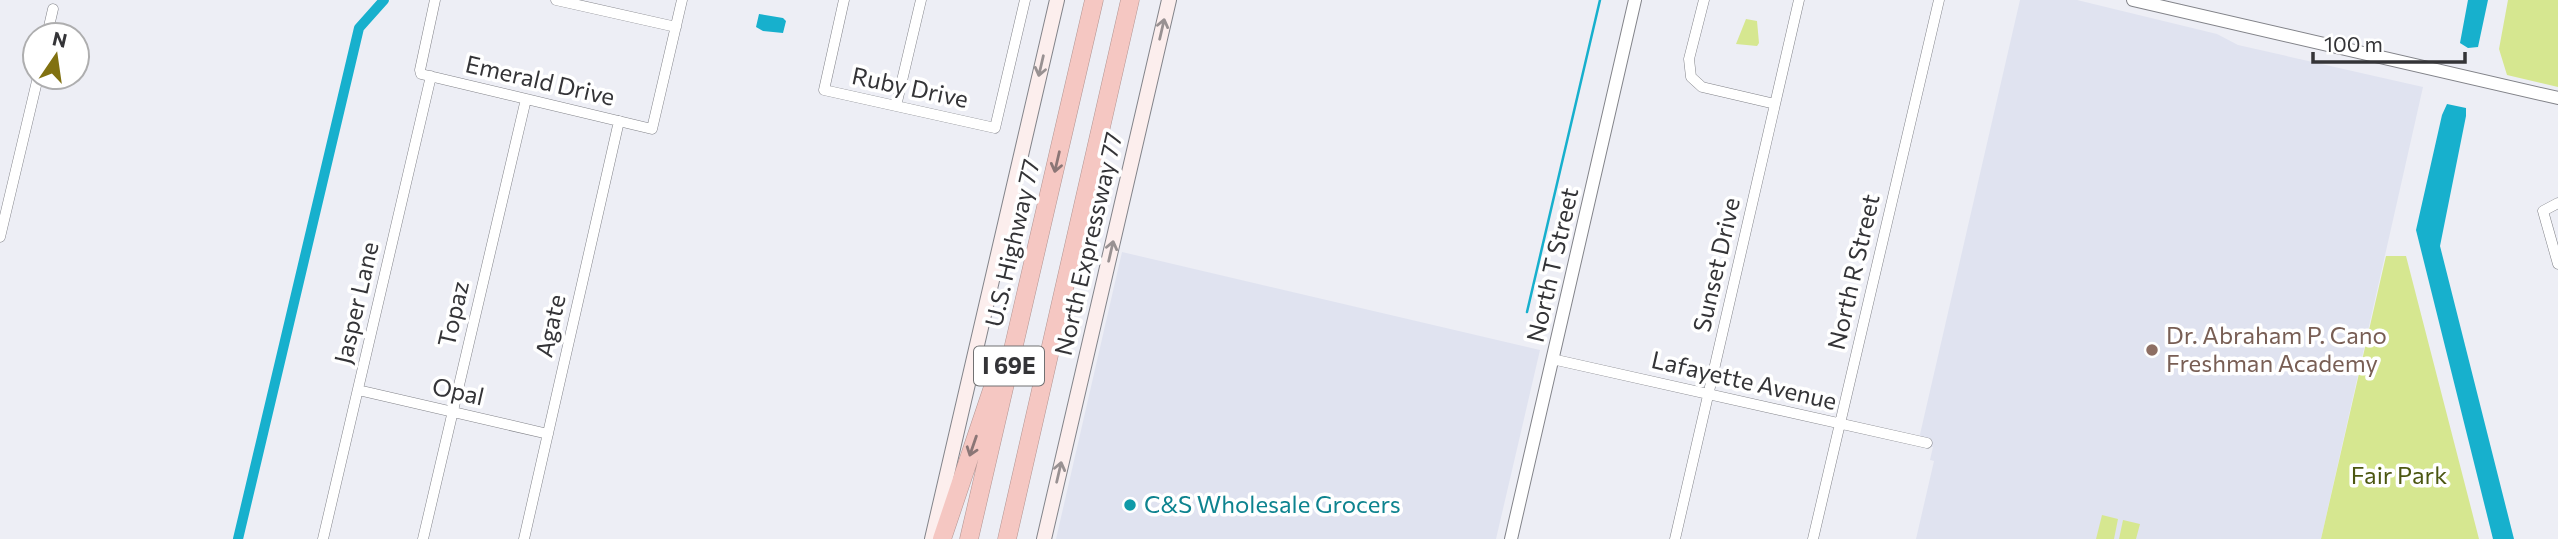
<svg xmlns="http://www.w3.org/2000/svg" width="2558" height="539" font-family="Commissioner,sans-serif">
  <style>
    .built { fill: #e0e3f0 }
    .green { fill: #d6e790 }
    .water { fill: #17b0cd }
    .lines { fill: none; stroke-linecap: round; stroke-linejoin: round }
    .stream { stroke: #17b0cd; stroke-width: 2.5 }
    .canal { stroke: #17b0cd; stroke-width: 10 }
    .minor-casing { stroke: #828389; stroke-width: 11 }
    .tertiary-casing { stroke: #828389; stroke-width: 14 }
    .secondary-casing { stroke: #828389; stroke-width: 16 }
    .motorway-casing { stroke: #b19491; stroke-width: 19 }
    .minor { stroke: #fff; stroke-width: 10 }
    .tertiary { stroke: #fff; stroke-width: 12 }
    .secondary { stroke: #fceeed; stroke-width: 14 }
    .motorway { stroke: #f5c7c2; stroke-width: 18 }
    .oneway { stroke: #989192 }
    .oneway2 { stroke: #8b7676 }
    .education-dot { fill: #8d6e63; stroke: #fff; stroke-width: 2.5 }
    .culture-dot { fill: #0f9aa8; stroke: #fff; stroke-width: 2.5 }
    .labels { text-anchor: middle; stroke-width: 7; stroke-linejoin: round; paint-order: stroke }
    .shield { fill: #fff; stroke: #717173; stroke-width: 2 }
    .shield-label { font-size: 23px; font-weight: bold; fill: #343437 }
    .street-label { font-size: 24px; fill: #343437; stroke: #fff }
    .education-label { font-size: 24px; fill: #785e54; stroke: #fff; text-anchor: start }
    .park-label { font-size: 24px; fill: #4c5712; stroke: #fff }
    .culture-label { font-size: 24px; fill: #0d838f; stroke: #fff; text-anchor: start }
  </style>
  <rect width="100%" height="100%" fill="#edeef5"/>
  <!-- built -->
  <path class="built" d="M 2020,0 L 2077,0 L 2217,34 L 2238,45 L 2423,87 L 2321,539 L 1916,539 L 1934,461 L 1930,460 L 1933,447 L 1918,443 Z
    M 1122,252 L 1540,350 L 1496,539 L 1056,539 Z"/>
  <!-- green -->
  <path class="green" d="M 2508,0 L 2558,0 L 2558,87 L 2507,75 L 2499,49 Z
    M 1746,19 L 1757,21 L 1759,43 L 1757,46 L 1736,44 Z
    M 2386,256 L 2406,256 L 2479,539 L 2321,539 Z
    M 2102,515 L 2118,519 L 2114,539 L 2096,539 Z
    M 2123,520 L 2140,524 L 2136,539 L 2119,539 Z"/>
  <!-- water -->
  <path class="water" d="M 2468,0 L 2488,0 L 2478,47 L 2468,48 L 2460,43 Z
    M 759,14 L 783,18 L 786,21 L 783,33 L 763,31 L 756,27 Z
    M 2447,104 L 2466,108 L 2466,116 L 2440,246 L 2514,539 L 2493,539 L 2416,230 L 2442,115 Z"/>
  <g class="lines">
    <!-- stream -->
    <path class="stream" d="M 1527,312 L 1600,0"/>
    <!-- canal -->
    <path class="canal" d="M 238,539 L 359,28 L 384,0"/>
    <defs>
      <path id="minor" d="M 435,0 L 420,70 L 421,74 L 652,129 L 682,0
        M 556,0 L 676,27
        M 844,0 L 824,90 L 995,128 L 1025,0
        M 1704,0 L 1689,59 L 1691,77 L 1702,87 L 1775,104
        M 47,35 L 53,9
        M 896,106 L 921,0
        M 2558,203 L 2543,211 L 2558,264
        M 0,237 L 38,77
        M 1552,359 L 1927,443
        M 358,390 L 548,434
        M 323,539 L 431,76
        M 423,539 L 526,99
        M 524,539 L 619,121
        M 1675,539 L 1799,0
        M 1813,539 L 1939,0"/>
      <path id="tertiary" d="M 2133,0 L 2558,98
        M 1511,539 L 1635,0"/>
      <path id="secondary" d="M 932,539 L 1057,0
        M 1044,539 L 1169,0"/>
      <path id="motorway" d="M 942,539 L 996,378
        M 969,539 L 1094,0
        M 1007,539 L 1130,0"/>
    </defs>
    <!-- minor casing -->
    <use href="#minor" class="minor-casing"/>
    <!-- tertiary casing -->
    <use href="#tertiary" class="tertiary-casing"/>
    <!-- secondary casing -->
    <use href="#secondary" class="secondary-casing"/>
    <!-- motorway casing -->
    <use href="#motorway" class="motorway-casing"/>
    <!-- minor -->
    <use href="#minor" class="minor"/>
    <!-- tertiary -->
    <use href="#tertiary" class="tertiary"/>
    <!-- secondary -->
    <use href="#secondary" class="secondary"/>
    <!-- motorway -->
    <use href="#motorway" class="motorway"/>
  </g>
  <!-- one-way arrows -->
  <defs><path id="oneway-shaft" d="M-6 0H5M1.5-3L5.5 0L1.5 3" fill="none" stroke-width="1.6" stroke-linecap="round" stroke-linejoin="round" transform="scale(1.75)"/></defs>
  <g class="oneway">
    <use href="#oneway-shaft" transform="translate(1162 29) rotate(-77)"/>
    <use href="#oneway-shaft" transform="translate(1041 66) rotate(103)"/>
    <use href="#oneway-shaft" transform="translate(1111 251) rotate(-77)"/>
    <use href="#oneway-shaft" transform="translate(1059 472) rotate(-77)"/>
  </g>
  <g class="oneway2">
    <use href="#oneway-shaft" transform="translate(1057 162) rotate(103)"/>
    <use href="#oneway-shaft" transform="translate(973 446) rotate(109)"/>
  </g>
  <!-- markers -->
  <circle class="education-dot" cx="2152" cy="350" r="7"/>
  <circle class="culture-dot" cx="1130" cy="505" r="7"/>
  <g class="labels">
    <!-- shield labels -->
    <rect class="shield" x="974" y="346.5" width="70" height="39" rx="5"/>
    <g class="shield-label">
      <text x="1009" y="374">I 69E</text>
    </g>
    <!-- street labels -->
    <g class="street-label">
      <text transform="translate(540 81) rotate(13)" y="8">Emerald Drive</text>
      <text transform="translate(910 88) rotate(12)" y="8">Ruby Drive</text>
      <text transform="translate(1013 243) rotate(-77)" y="8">U.S. Highway 77</text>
      <text transform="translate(1089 244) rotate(-77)" y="8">North Expressway 77</text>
      <text transform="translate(1553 265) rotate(-77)" y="8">North T Street</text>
      <text transform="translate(1717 265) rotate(-77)" y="8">Sunset Drive</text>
      <text transform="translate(1854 272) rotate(-77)" y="8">North R Street</text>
      <text transform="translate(357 303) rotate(-77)" y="8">Jasper Lane</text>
      <text transform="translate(454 314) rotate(-77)" y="8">Topaz</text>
      <text transform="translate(551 326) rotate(-77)" y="8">Agate</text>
      <text transform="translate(1744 381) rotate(13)" y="8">Lafayette Avenue</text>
      <text transform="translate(458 392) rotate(13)" y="8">Opal</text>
    </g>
    <!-- education labels -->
    <g class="education-label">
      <text x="2166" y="344">Dr. Abraham P. Cano<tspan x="2166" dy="28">Freshman Academy</tspan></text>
    </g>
    <!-- park labels -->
    <g class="park-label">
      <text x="2399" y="484">Fair Park</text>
    </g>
    <!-- culture labels -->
    <g class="culture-label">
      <text x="1144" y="513">C&amp;S Wholesale Grocers</text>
    </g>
  </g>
  <!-- north arrow -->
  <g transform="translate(56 56) rotate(13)"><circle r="33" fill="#ffffff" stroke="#aeaeaf" stroke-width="2"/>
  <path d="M0-5L12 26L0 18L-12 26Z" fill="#817111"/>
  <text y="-10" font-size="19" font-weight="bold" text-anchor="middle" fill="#343437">N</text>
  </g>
  <!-- scale -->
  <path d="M2313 52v10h152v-10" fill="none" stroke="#343437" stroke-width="3.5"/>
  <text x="2324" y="52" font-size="21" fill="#343437" stroke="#ffffff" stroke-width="5" paint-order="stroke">100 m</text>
</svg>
